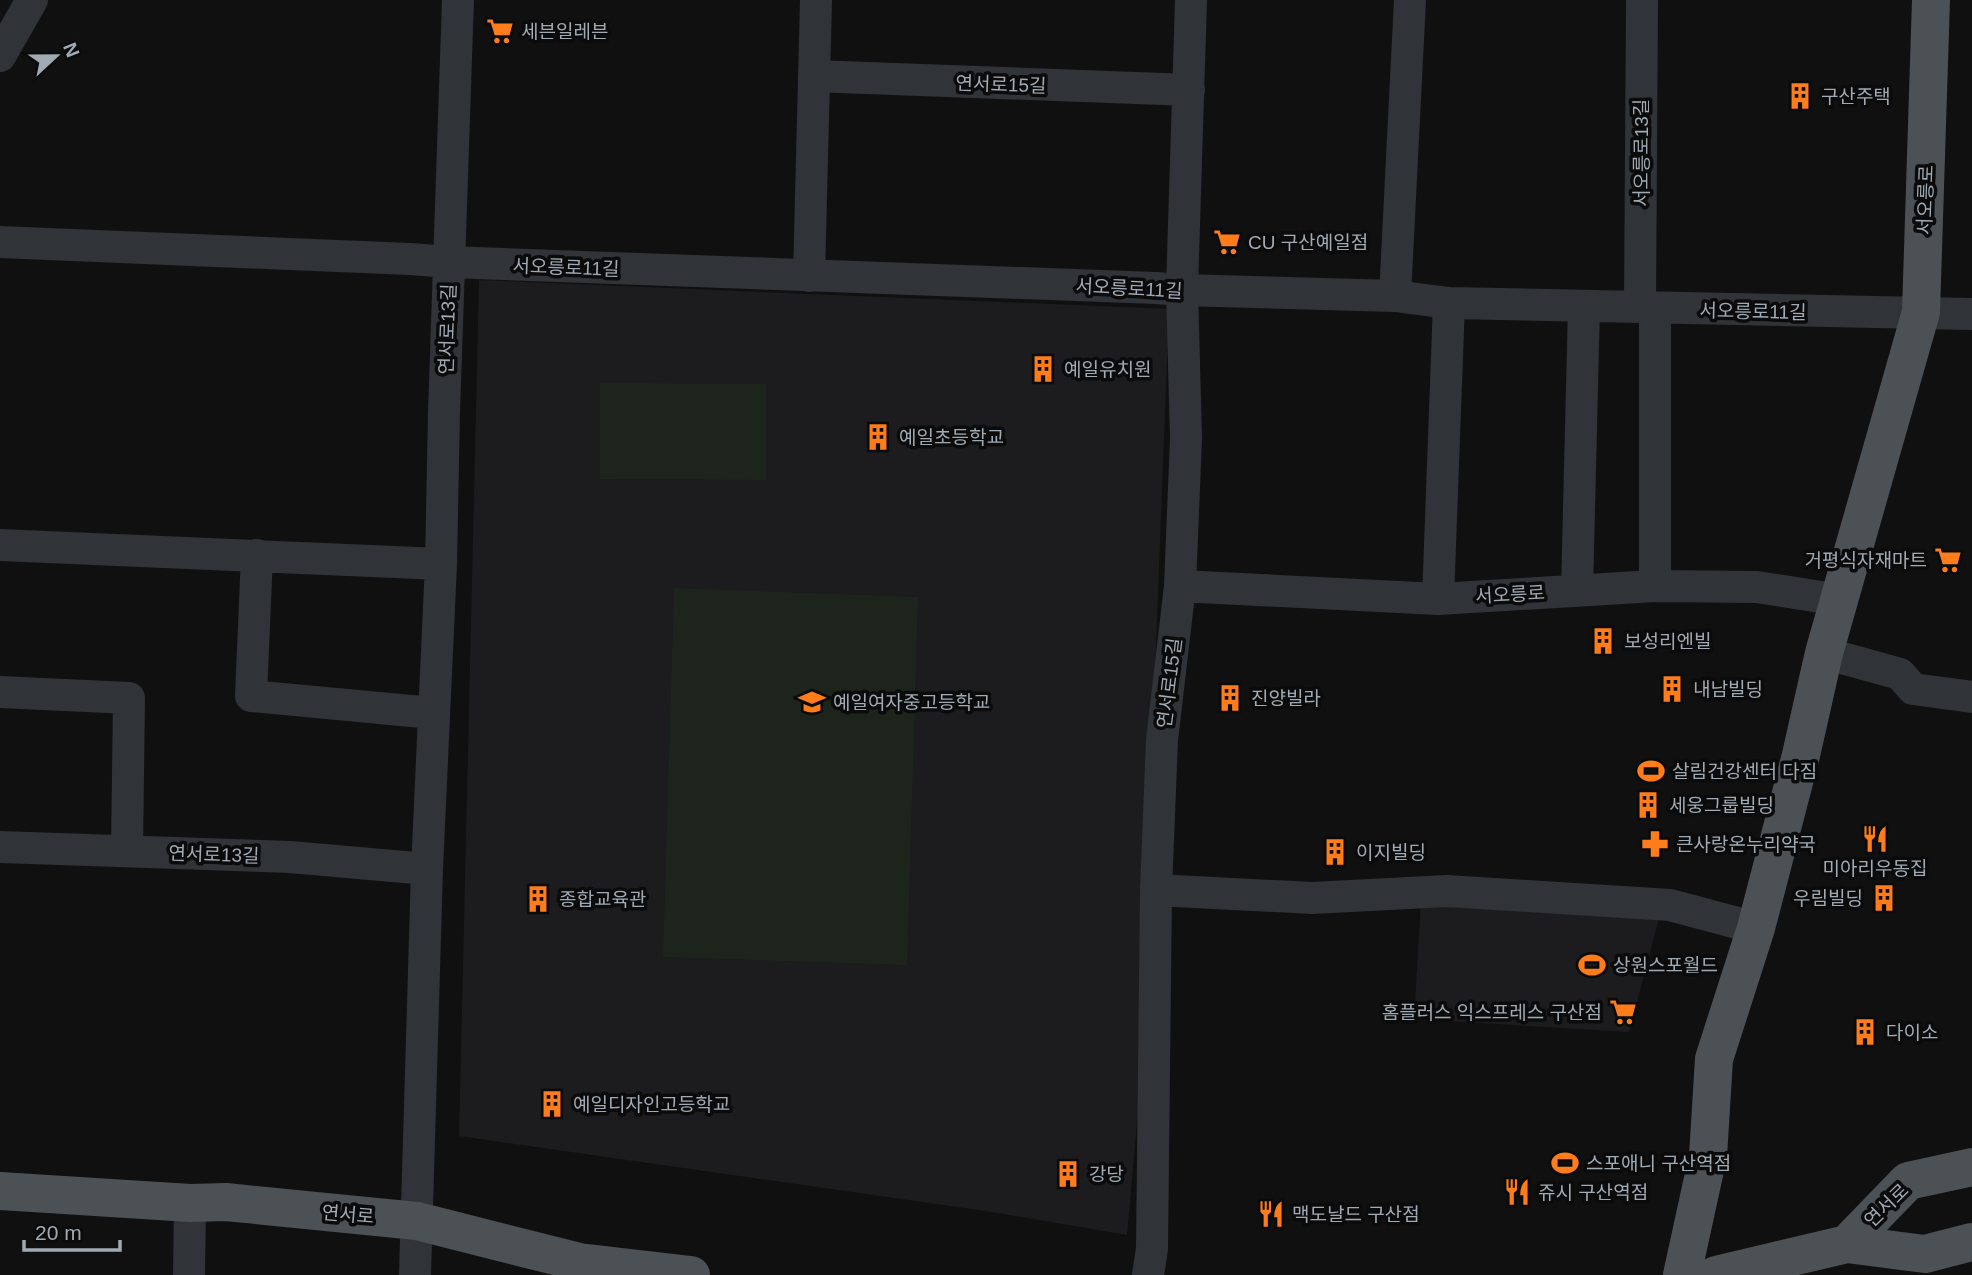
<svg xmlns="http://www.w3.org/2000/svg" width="1972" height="1275" font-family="Arial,'Noto Sans KR',sans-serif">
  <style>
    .built { fill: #1c1c1e }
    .green { fill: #1c241c }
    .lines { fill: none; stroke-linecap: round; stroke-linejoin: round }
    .minor { stroke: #303337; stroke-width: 32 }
    .major { stroke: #4c5156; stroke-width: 38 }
    .labels { text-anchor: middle; stroke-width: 7; stroke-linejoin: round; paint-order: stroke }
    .poi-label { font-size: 19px; fill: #a0aab4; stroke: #0b0b0c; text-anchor: start }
    .street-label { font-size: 19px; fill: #a0aab4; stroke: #0b0b0c }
  </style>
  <rect width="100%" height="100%" fill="#101011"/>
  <!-- built -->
  <path class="built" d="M 479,280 L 1169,309 L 1138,1111 L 1127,1235 L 986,1211 L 459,1136 Z
    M 1421,901 L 1661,911 L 1629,1032 L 1414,1019 Z"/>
  <!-- green -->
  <path class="green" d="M 600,383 L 766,384 L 766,480 L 600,479 Z
    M 674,588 L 918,597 L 907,965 L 663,957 Z"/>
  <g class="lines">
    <!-- minor -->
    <path class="minor" d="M 0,56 L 32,0
      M 814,76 L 1189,90
      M 0,242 L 410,259 L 450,262 L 1156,288 L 1182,290 L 1395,296 L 1449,303 L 1972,314
      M 809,276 L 816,0
      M 1395,296 L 1410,0
      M 1640,306 L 1642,0
      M 0,545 L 441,564
      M 257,555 L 251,696 L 433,713
      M 1180,586 L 1438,599 L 1655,586 L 1757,587 L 1840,600
      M 1655,586 L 1655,308
      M 1577,591 L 1584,306
      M 1438,599 L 1449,303
      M 1824,653 L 1900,674 L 1913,689 L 1972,697
      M 0,692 L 129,698 L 127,851
      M 0,847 L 290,857 L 427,869
      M 1156,890 L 1312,898 L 1447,891 L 1670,905 L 1756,928
      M 189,1275 L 190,1203
      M 415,1275 L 427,869 L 441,564 L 444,412 L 458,0
      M 1148,1275 L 1152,1249 L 1156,890 L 1162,740 L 1180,586 L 1186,438 L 1182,290 L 1191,0"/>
    <!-- major -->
    <path class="major" d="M 0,1191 L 190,1203 L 226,1202 L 417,1221 L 579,1262 L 691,1275
      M 1847,1244 L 1908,1181 L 1972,1167
      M 1682,1275 L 1708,1156 L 1714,1059 L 1756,928 L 1801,755 L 1824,653 L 1921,312 L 1931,0
      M 1716,1275 L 1847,1244 L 1925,1254 L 1972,1242"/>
  </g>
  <!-- icons -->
  <defs>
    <symbol id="supermarket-bare" viewBox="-9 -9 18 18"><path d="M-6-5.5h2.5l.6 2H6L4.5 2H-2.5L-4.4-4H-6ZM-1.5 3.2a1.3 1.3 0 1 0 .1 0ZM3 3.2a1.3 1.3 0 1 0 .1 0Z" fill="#ff7c1a" stroke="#0b0b0c" stroke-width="2.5" paint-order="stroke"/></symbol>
    <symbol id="building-bare" viewBox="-9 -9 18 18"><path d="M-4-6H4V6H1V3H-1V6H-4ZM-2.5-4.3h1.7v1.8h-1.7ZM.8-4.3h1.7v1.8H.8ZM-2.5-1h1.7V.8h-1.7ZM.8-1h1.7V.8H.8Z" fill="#ff7c1a" stroke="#0b0b0c" stroke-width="2.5" paint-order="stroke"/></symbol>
    <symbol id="school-bare" viewBox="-9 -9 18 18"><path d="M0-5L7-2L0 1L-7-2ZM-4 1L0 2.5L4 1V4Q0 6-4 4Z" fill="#ff7c1a" stroke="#0b0b0c" stroke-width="2.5" paint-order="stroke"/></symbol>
    <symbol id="stadium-bare" viewBox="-9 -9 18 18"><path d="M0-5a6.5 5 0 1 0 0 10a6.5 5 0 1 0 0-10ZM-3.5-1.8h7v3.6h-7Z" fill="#ff7c1a" stroke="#0b0b0c" stroke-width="2.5" paint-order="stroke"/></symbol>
    <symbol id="restaurant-bare" viewBox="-9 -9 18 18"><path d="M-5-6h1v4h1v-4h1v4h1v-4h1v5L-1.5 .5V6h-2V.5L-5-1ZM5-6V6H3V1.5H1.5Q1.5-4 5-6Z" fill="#ff7c1a" stroke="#0b0b0c" stroke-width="2.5" paint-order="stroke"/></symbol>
    <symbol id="pharmacy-bare" viewBox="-9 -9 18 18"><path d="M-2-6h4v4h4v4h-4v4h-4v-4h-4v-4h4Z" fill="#ff7c1a" stroke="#0b0b0c" stroke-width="2.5" paint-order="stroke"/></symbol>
  </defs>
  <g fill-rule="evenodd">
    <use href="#supermarket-bare" x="481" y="12" width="38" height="38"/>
    <use href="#building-bare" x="1781" y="77" width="38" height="38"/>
    <use href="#supermarket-bare" x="1208" y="223" width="38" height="38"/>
    <use href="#building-bare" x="1024" y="350" width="38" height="38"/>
    <use href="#building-bare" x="859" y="418" width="38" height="38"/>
    <use href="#supermarket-bare" x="1929" y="541" width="38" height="38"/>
    <use href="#building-bare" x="1584" y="622" width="38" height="38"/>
    <use href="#building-bare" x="1653" y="670" width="38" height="38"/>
    <use href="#building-bare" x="1211" y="679" width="38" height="38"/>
    <use href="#school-bare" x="793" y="683" width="38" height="38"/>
    <use href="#stadium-bare" x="1632" y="752" width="38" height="38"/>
    <use href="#building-bare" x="1629" y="786" width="38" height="38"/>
    <use href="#restaurant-bare" x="1856" y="820" width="38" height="38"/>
    <use href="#pharmacy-bare" x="1636" y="825" width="38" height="38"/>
    <use href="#building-bare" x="1316" y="833" width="38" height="38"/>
    <use href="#building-bare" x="1865" y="879" width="38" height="38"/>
    <use href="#building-bare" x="519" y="880" width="38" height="38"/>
    <use href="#stadium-bare" x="1573" y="946" width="38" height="38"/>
    <use href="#supermarket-bare" x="1604" y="993" width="38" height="38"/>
    <use href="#building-bare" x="1846" y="1013" width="38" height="38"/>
    <use href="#building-bare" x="533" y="1085" width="38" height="38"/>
    <use href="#stadium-bare" x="1546" y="1144" width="38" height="38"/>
    <use href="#building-bare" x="1049" y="1155" width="38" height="38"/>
    <use href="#restaurant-bare" x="1498" y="1173" width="38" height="38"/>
    <use href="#restaurant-bare" x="1252" y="1195" width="38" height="38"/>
  </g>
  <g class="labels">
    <!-- poi labels -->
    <g class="poi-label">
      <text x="521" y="38">세븐일레븐</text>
      <text x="1821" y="103">구산주택</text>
      <text x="1248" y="249">CU 구산예일점</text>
      <text x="1064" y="376">예일유치원</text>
      <text x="899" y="444">예일초등학교</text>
      <text x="1927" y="567" text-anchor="end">거평식자재마트</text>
      <text x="1624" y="648">보성리엔빌</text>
      <text x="1693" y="696">내남빌딩</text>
      <text x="1251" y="705">진양빌라</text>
      <text x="833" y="709">예일여자중고등학교</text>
      <text x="1672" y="778">살림건강센터 다짐</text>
      <text x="1669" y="812">세웅그룹빌딩</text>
      <text x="1676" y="851">큰사랑온누리약국</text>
      <text x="1356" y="859">이지빌딩</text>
      <text x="1875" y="875" text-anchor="middle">미아리우동집</text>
      <text x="1863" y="905" text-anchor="end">우림빌딩</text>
      <text x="559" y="906">종합교육관</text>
      <text x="1613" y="972">상원스포월드</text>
      <text x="1602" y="1019" text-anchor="end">홈플러스 익스프레스 구산점</text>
      <text x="1886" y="1039">다이소</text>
      <text x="573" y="1111">예일디자인고등학교</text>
      <text x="1586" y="1170">스포애니 구산역점</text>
      <text x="1089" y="1181">강당</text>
      <text x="1538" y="1199">쥬시 구산역점</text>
      <text x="1292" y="1221">맥도날드 구산점</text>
    </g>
    <!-- street labels -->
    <g class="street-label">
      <text transform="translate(1001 84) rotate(2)" y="7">연서로15길</text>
      <text transform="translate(1641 153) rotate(-90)" y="7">서오릉로13길</text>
      <text transform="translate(1925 200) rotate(-88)" y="7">서오릉로</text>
      <text transform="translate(566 267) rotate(2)" y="7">서오릉로11길</text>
      <text transform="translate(1129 288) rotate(3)" y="7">서오릉로11길</text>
      <text transform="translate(1753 311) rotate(1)" y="7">서오릉로11길</text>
      <text transform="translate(447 329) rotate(-88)" y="7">연서로13길</text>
      <text transform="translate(1510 594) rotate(-3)" y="7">서오릉로</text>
      <text transform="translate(1169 683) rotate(-83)" y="7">연서로15길</text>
      <text transform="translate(214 854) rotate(2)" y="7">연서로13길</text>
      <text transform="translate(1886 1205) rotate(-44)" y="7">연서로</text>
      <text transform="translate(348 1214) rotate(5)" y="7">연서로</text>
    </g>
  </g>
  <!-- north arrow -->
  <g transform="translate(56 56) rotate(68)" stroke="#0b0b0c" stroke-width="5" paint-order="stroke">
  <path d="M0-5L12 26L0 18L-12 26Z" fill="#a0aab4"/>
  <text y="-10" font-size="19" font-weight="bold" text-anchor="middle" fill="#a0aab4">N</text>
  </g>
  <!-- scale -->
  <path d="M24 1240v10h96v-10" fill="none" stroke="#a0aab4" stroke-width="3.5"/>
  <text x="35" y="1240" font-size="21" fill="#a0aab4" stroke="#0b0b0c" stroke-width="5" paint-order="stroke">20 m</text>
</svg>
